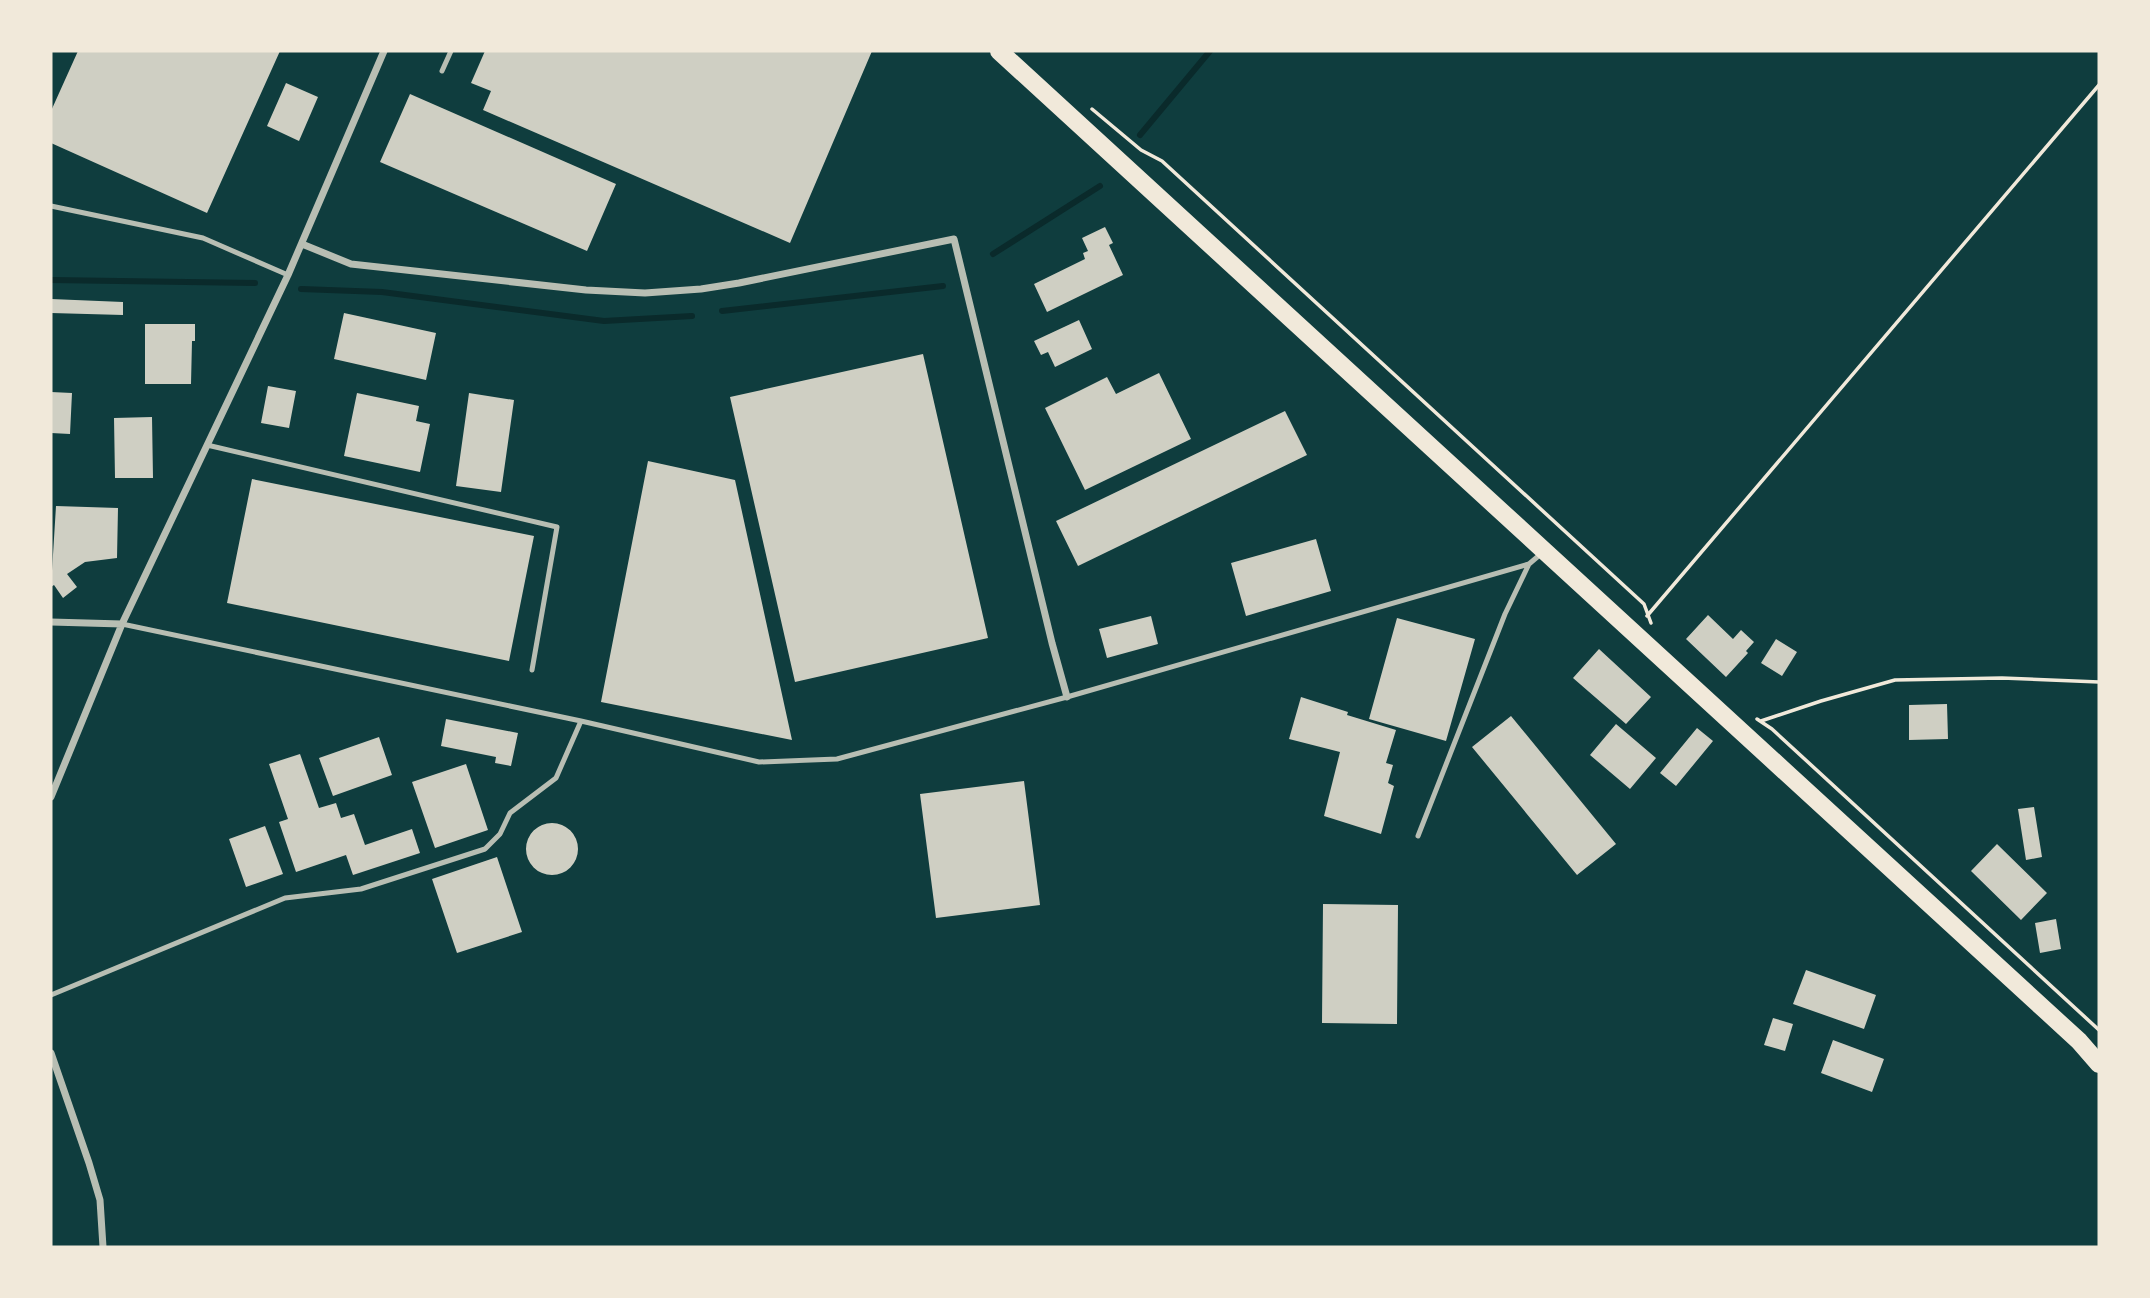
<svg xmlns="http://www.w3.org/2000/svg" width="2150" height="1298" font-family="'Work Sans',sans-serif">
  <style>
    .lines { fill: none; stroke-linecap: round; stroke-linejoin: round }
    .stream { stroke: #0a2a2b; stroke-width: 6 }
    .building { fill: #cfcfc3 }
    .path { stroke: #f1e9da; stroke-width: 3.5 }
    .service { stroke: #b8beb3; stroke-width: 5 }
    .minor { stroke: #b8beb3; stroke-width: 7 }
    .primary { stroke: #f1e9da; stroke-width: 18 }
  </style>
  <rect width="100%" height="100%" fill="#0f3d3e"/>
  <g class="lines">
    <!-- stream -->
    <path class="stream" d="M 1140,135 L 1210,51
      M 993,254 L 1100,186
      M 51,280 L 255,283
      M 301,289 L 382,292 L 604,321 L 692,316
      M 722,311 L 943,286"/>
  </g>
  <!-- building -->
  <path class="building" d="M 78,51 L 280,51 L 207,213 L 51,143 L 51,111 Z
    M 485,51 L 872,51 L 790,243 L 483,110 L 491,91 L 471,83 Z
    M 286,83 L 318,97 L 299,141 L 267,126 Z
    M 410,94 L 616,184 L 587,251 L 380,162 Z
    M 1105,227 L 1113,243 L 1109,245 L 1123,275 L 1047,312 L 1034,284 L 1085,259 L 1083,253 L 1088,251 L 1082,238 Z
    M 51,299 L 123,302 L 123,315 L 51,313 Z
    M 344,313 L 436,333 L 426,380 L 334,359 Z
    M 1079,320 L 1092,349 L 1055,367 L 1048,352 L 1041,355 L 1034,341 Z
    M 145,324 L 195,324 L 195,341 L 192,341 L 191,384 L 145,384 Z
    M 923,354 L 988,638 L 795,682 L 730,397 Z
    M 1159,373 L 1191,439 L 1085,490 L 1045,408 L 1107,377 L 1116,394 Z
    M 268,386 L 296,391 L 289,428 L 261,423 Z
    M 51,392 L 72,393 L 70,434 L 51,433 Z
    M 357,393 L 419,406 L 416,421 L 430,424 L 420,472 L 344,456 Z
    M 469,393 L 514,400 L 501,492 L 456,486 Z
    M 1285,411 L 1307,455 L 1078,566 L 1056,521 Z
    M 152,417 L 153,478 L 115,478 L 114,418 Z
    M 648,461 L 735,480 L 792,740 L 601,702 Z
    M 252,479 L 534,536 L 509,661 L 227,603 Z
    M 56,506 L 118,508 L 117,558 L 85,562 L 67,574 L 77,587 L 63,598 L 54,585 L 51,587 Z
    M 1316,539 L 1331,591 L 1246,616 L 1231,563 Z
    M 1708,615 L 1733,639 L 1741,630 L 1754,642 L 1746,651 L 1748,653 L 1726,677 L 1686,639 Z
    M 1151,616 L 1158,644 L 1107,658 L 1099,629 Z
    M 1397,618 L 1475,639 L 1446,741 L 1369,719 Z
    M 1776,639 L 1797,652 L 1782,676 L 1761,663 Z
    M 1599,649 L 1651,697 L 1626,724 L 1573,678 Z
    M 1301,697 L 1348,712 L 1347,715 L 1396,730 L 1386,763 L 1393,765 L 1388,783 L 1394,786 L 1381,834 L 1324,816 L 1340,752 L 1289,739 Z
    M 1947,704 L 1948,739 L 1909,740 L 1909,705 Z
    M 1511,716 L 1616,844 L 1577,875 L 1472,747 Z
    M 446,719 L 518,733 L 511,766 L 495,763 L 496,757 L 441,746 Z
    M 1616,724 L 1656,758 L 1630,789 L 1590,755 Z
    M 1697,728 L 1713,741 L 1676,786 L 1660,773 Z
    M 379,737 L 392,775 L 333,796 L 319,758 Z
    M 300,754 L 319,808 L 336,803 L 341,818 L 354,814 L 365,845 L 412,829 L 420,853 L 353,875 L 346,855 L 296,872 L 279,822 L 288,819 L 269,764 Z
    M 466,764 L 488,830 L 435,848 L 412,782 Z
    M 1024,781 L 1040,905 L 936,918 L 920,794 Z
    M 2034,807 L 2042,857 L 2026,860 L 2018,809 Z
    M526 849a26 26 0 1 1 52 0a26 26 0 1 1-52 0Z
    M 265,826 L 283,874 L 246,887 L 229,839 Z
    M 1997,844 L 2047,893 L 2021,920 L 1971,871 Z
    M 497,857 L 522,932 L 457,953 L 432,879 Z
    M 1323,904 L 1398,905 L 1397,1024 L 1322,1023 Z
    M 2056,919 L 2061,949 L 2040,953 L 2035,923 Z
    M 1806,970 L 1876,995 L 1864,1029 L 1793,1004 Z
    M 1773,1018 L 1793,1024 L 1785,1051 L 1764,1045 Z
    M 1833,1040 L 1884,1059 L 1872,1092 L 1821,1073 Z"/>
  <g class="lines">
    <!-- path -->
    <path class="path" d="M 1092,109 L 1141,150 L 1162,161 L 1644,604 L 1651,623
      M 1647,616 L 2099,85
      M 1757,719 L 1772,729 L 2099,1030
      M 1761,721 L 1821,701 L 1895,680 L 2002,678 L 2099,682"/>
    <!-- service -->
    <path class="service" d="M 442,71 L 451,51
      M 51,206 L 203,238 L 288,275
      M 207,445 L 557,527 L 532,670
      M 122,624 L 581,721 L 759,762 L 837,759 L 1067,697 L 1529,564 L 1542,553
      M 1418,836 L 1505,614 L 1529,564
      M 51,995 L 285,898 L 361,889 L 485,849 L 500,834 L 510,813 L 556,778 L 581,721"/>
    <!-- minor -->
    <path class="minor" d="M 302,244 L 351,264 L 586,290 L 645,293 L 701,289 L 739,283 L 954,239 L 1052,643 L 1067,697
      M 51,622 L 122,624
      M 51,797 L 122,624 L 288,275 L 384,51
      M 51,1053 L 89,1163 L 100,1200 L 103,1247"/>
    <!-- primary -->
    <path class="primary" d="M 999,51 L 2079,1041 L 2099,1064"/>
  </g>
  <!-- border -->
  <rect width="2150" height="1298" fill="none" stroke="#f1e9da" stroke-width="105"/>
</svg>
